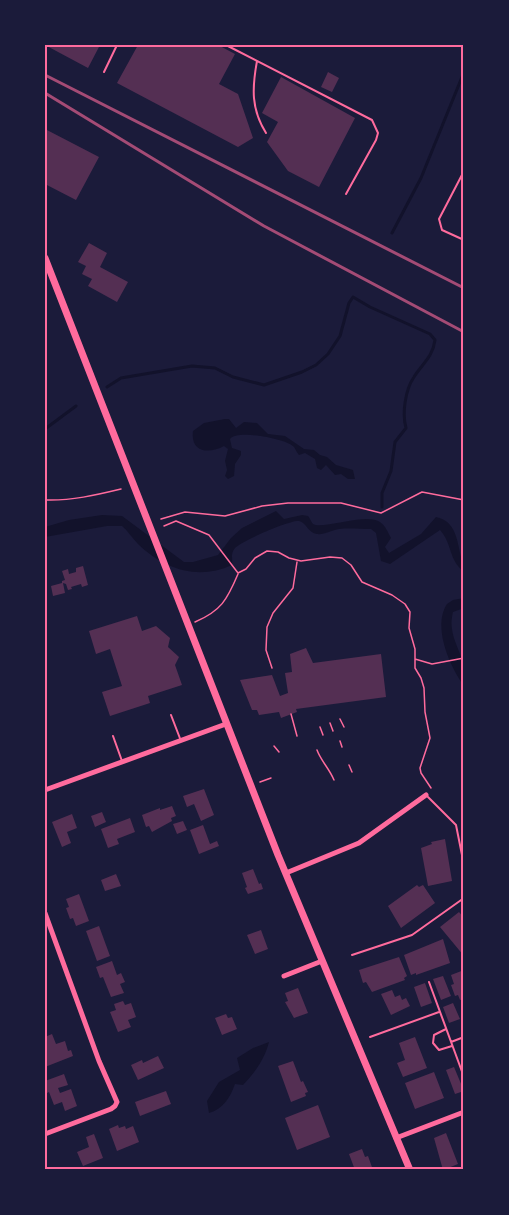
<svg xmlns="http://www.w3.org/2000/svg" width="509" height="1215" font-family="Spectral,serif">
  <style>
    .water { fill: #12122b }
    .lines { fill: none; stroke-linecap: round; stroke-linejoin: round }
    .stream { stroke: #12122b; stroke-width: 3 }
    .building { fill: #542f53 }
    .path { stroke: #ff6b9d; stroke-width: 1.5 }
    .service { stroke: #ff6b9d; stroke-width: 2 }
    .minor { stroke: #ff6b9d; stroke-width: 5 }
    .secondary { stroke: #ff6b9d; stroke-width: 7 }
    .rail { stroke: #a44b75; stroke-width: 3 }
    .neatline { fill: none; stroke: #ff6b9d; stroke-width: 2 }
  </style>
  <rect width="100%" height="100%" fill="#1b1b3a"/>
  <!-- water -->
  <path class="water" d="M 225,419 L 229,419 L 236,428 L 244,422 L 257,423 L 268,434 L 285,436 L 304,449 L 314,450 L 320,455 L 327,457 L 336,465 L 353,470 L 355,479 L 348,479 L 341,474 L 335,475 L 326,465 L 321,470 L 317,468 L 315,459 L 305,453 L 299,455 C 297,453 296,450 294,447 C 288,439 237,429 230,439 L 232,448 L 241,451 L 241,455 L 235,464 L 234,476 L 228,479 L 225,476 L 227,470 L 225,461 L 228,449 L 224,446 C 210,454 190,453 193,431 L 204,423 Z
    M 276,511 L 284,519 L 302,515 L 308,516 C 310,518 311,522 313,524 C 322,530 367,512 380,522 C 386,526 388,533 391,538 L 385,547 L 389,553 L 421,534 L 436,517 C 456,521 457,540 461,557 L 464,560 L 464,572 C 448,559 453,545 440,530 L 390,564 L 381,561 L 376,533 L 371,529 C 361,529 349,528 339,529 C 332,530 324,535 317,534 C 308,533 307,523 299,521 C 289,520 242,541 235,548 C 230,554 233,558 232,565 C 198,581 164,569 138,544 C 132,538 128,531 122,526 L 107,526 L 45,537 L 45,527 L 69,520 L 102,515 L 122,516 L 184,562 L 193,562 L 218,555 L 231,538 L 242,528 Z
    M 464,598 L 464,608 L 453,612 C 448,632 457,644 463,662 C 465,670 464,679 464,686 C 450,667 432,627 447,604 L 453,600 Z
    M 269,1042 C 265,1058 255,1073 243,1085 L 235,1084 C 230,1098 223,1109 209,1113 L 207,1101 L 219,1082 L 240,1070 L 237,1058 L 253,1048 Z"/>
  <g class="lines">
    <!-- stream -->
    <path class="stream" d="M 392,233 L 421,178 L 464,72
      M 107,387 L 121,378 L 192,366 L 215,368 L 233,377 L 264,385 L 302,372 L 316,365 L 328,354 L 340,336 L 349,303 L 353,297 L 370,307 L 430,334 L 435,340 C 433,357 422,364 414,377 C 405,390 402,414 406,428 L 395,442 L 391,471 L 382,493 L 382,507
      M 45,429 L 76,406"/>
  </g>
  <!-- building -->
  <path class="building" d="M 45,45 L 100,45 L 88,68 Z
    M 138,45 L 218,45 L 235,54 L 219,84 L 238,94 L 253,138 L 238,147 L 117,83 Z
    M 328,72 L 339,78 L 332,92 L 321,87 Z
    M 281,77 L 355,118 L 319,187 L 288,171 L 267,142 L 278,122 L 262,113 Z
    M 45,129 L 99,157 L 76,200 L 45,184 Z
    M 89,243 L 107,253 L 100,267 L 128,282 L 117,302 L 88,286 L 92,279 L 82,274 L 86,266 L 78,262 Z
    M 83,566 L 88,585 L 82,587 L 81,584 L 71,587 L 72,589 L 68,590 L 66,584 L 63,583 L 65,593 L 53,596 L 51,586 L 62,583 L 62,581 L 65,580 L 62,571 L 68,569 L 69,574 L 76,572 L 76,568 Z
    M 137,616 L 142,631 L 156,626 L 170,638 L 168,647 L 179,657 L 175,665 L 182,685 L 148,696 L 150,703 L 110,716 L 102,692 L 122,686 L 110,649 L 96,654 L 89,631 Z
    M 306,648 L 313,663 L 381,654 L 386,697 L 296,709 L 297,712 L 281,718 L 279,712 L 259,715 L 257,710 L 252,710 L 240,680 L 272,675 L 280,696 L 288,693 L 285,673 L 292,672 L 290,654 Z
    M 204,789 L 214,815 L 201,821 L 194,804 L 187,807 L 183,796 Z
    M 172,806 L 176,816 L 171,818 L 172,821 L 152,832 L 149,826 L 146,827 L 142,815 L 160,808 L 160,810 Z
    M 102,812 L 106,822 L 95,827 L 91,816 Z
    M 72,814 L 77,828 L 67,832 L 71,843 L 62,847 L 52,822 Z
    M 130,818 L 135,832 L 117,839 L 119,844 L 108,848 L 101,829 Z
    M 183,821 L 187,830 L 177,834 L 173,824 Z
    M 203,825 L 210,844 L 217,841 L 219,846 L 199,854 L 190,830 Z
    M 445,839 L 452,881 L 428,886 L 421,848 L 432,844 L 431,842 Z
    M 253,869 L 259,884 L 261,883 L 263,889 L 248,894 L 245,888 L 247,887 L 242,873 Z
    M 116,874 L 121,886 L 105,891 L 101,880 Z
    M 417,885 L 419,887 L 423,885 L 435,903 L 401,928 L 388,906 Z
    M 79,894 L 89,921 L 76,926 L 73,918 L 70,919 L 66,908 L 69,907 L 66,899 Z
    M 459,912 L 464,918 L 464,956 L 440,927 Z
    M 99,926 L 110,956 L 97,961 L 86,931 Z
    M 261,930 L 268,949 L 255,954 L 247,935 Z
    M 443,939 L 450,963 L 416,975 L 416,973 L 411,975 L 404,955 Z
    M 399,957 L 407,976 L 404,978 L 405,980 L 372,992 L 366,982 L 363,983 L 359,970 Z
    M 112,961 L 117,975 L 121,973 L 125,982 L 120,984 L 124,993 L 111,997 L 103,977 L 100,978 L 96,967 Z
    M 464,970 L 464,999 L 460,1000 L 458,995 L 455,996 L 451,985 L 454,984 L 451,975 Z
    M 443,976 L 451,996 L 441,1000 L 433,979 Z
    M 425,983 L 432,1003 L 421,1007 L 414,987 Z
    M 298,988 L 308,1013 L 294,1018 L 285,1002 L 288,1001 L 285,993 Z
    M 392,990 L 395,997 L 400,995 L 402,1000 L 406,998 L 410,1006 L 391,1015 L 381,994 Z
    M 123,1001 L 125,1005 L 131,1003 L 136,1017 L 128,1020 L 131,1027 L 118,1032 L 110,1012 L 116,1010 L 114,1004 Z
    M 453,1003 L 460,1019 L 449,1023 L 443,1007 Z
    M 226,1014 L 228,1018 L 232,1017 L 237,1029 L 222,1035 L 215,1018 Z
    M 52,1034 L 56,1044 L 65,1041 L 68,1051 L 71,1050 L 73,1056 L 45,1067 L 45,1037 Z
    M 415,1037 L 427,1068 L 403,1077 L 397,1063 L 405,1060 L 399,1043 Z
    M 158,1056 L 164,1068 L 138,1080 L 131,1065 L 142,1060 L 143,1063 Z
    M 293,1061 L 301,1082 L 303,1081 L 308,1092 L 305,1093 L 306,1096 L 291,1102 L 278,1066 Z
    M 454,1067 L 464,1091 L 455,1094 L 446,1070 Z
    M 434,1072 L 444,1098 L 415,1109 L 405,1083 Z
    M 64,1074 L 68,1085 L 58,1088 L 60,1093 L 71,1089 L 77,1106 L 65,1111 L 62,1102 L 54,1105 L 49,1092 L 45,1094 L 45,1081 Z
    M 166,1091 L 171,1104 L 140,1116 L 135,1102 Z
    M 318,1105 L 330,1137 L 297,1150 L 285,1118 Z
    M 118,1125 L 119,1128 L 125,1126 L 126,1129 L 133,1126 L 139,1142 L 117,1151 L 109,1129 Z
    M 446,1133 L 458,1164 L 443,1170 L 434,1138 Z
    M 94,1134 L 103,1158 L 83,1166 L 77,1152 L 89,1147 L 86,1137 Z
    M 362,1149 L 365,1157 L 368,1156 L 373,1170 L 355,1170 L 349,1154 Z"/>
  <g class="lines">
    <!-- path -->
    <path class="path" d="M 45,500 C 71,501 96,495 121,489
      M 161,519 L 185,512 L 225,516 L 262,506 L 288,503 L 341,503 L 381,513 L 422,492 L 464,500
      M 164,526 L 176,521 L 209,535 L 238,573 L 246,569 L 255,558 L 267,551 L 278,552 L 289,558 L 301,561 L 330,557 L 342,558 L 351,565 L 362,582 L 392,595 L 405,604 L 410,612 L 409,628 L 415,649 L 415,668 L 421,678 L 424,688 L 425,712 L 430,738 L 420,768 L 421,773 L 431,788
      M 195,622 C 221,611 227,600 238,574
      M 415,659 L 432,664 L 464,658
      M 272,668 L 266,650 L 267,627 L 273,613 L 293,588 L 297,562
      M 291,714 L 297,736
      M 340,719 L 344,727
      M 330,723 L 333,731
      M 320,727 L 323,735
      M 340,741 L 342,747
      M 274,746 L 279,752
      M 317,750 C 321,761 329,768 334,780
      M 349,765 L 352,772
      M 260,782 L 271,778"/>
    <!-- service -->
    <path class="service" d="M 226,45 L 372,120 L 378,133 L 376,140 L 346,194
      M 257,61 C 252,88 251,109 266,133
      M 104,72 L 117,45
      M 464,171 L 439,219 L 442,230 L 464,240
      M 171,715 L 181,741
      M 113,736 L 122,761
      M 428,797 L 456,825 L 464,865
      M 352,955 L 412,935 L 464,898
      M 429,982 L 464,1077
      M 446,1029 L 434,1035 L 433,1043 L 439,1050 L 452,1046
      M 370,1037 L 439,1012
      M 451,1042 L 464,1037"/>
    <!-- minor -->
    <path class="minor" d="M 45,790 L 226,724
      M 286,873 L 359,843 L 426,795
      M 45,913 L 99,1061 L 117,1102 L 115,1106 L 111,1109 L 45,1134
      M 284,976 L 322,961
      M 396,1138 L 464,1112"/>
    <!-- secondary -->
    <path class="secondary" d="M 45,258 L 278,855 L 410,1170"/>
    <!-- rail -->
    <path class="rail" d="M 45,75 L 464,288
      M 45,93 L 264,226 L 464,332"/>
  </g>
  <!-- border -->
  <rect width="509" height="1215" fill="none" stroke="#1b1b3a" stroke-width="93"/>
  <rect x="46" y="46" width="416" height="1122" class="neatline"/>
</svg>
